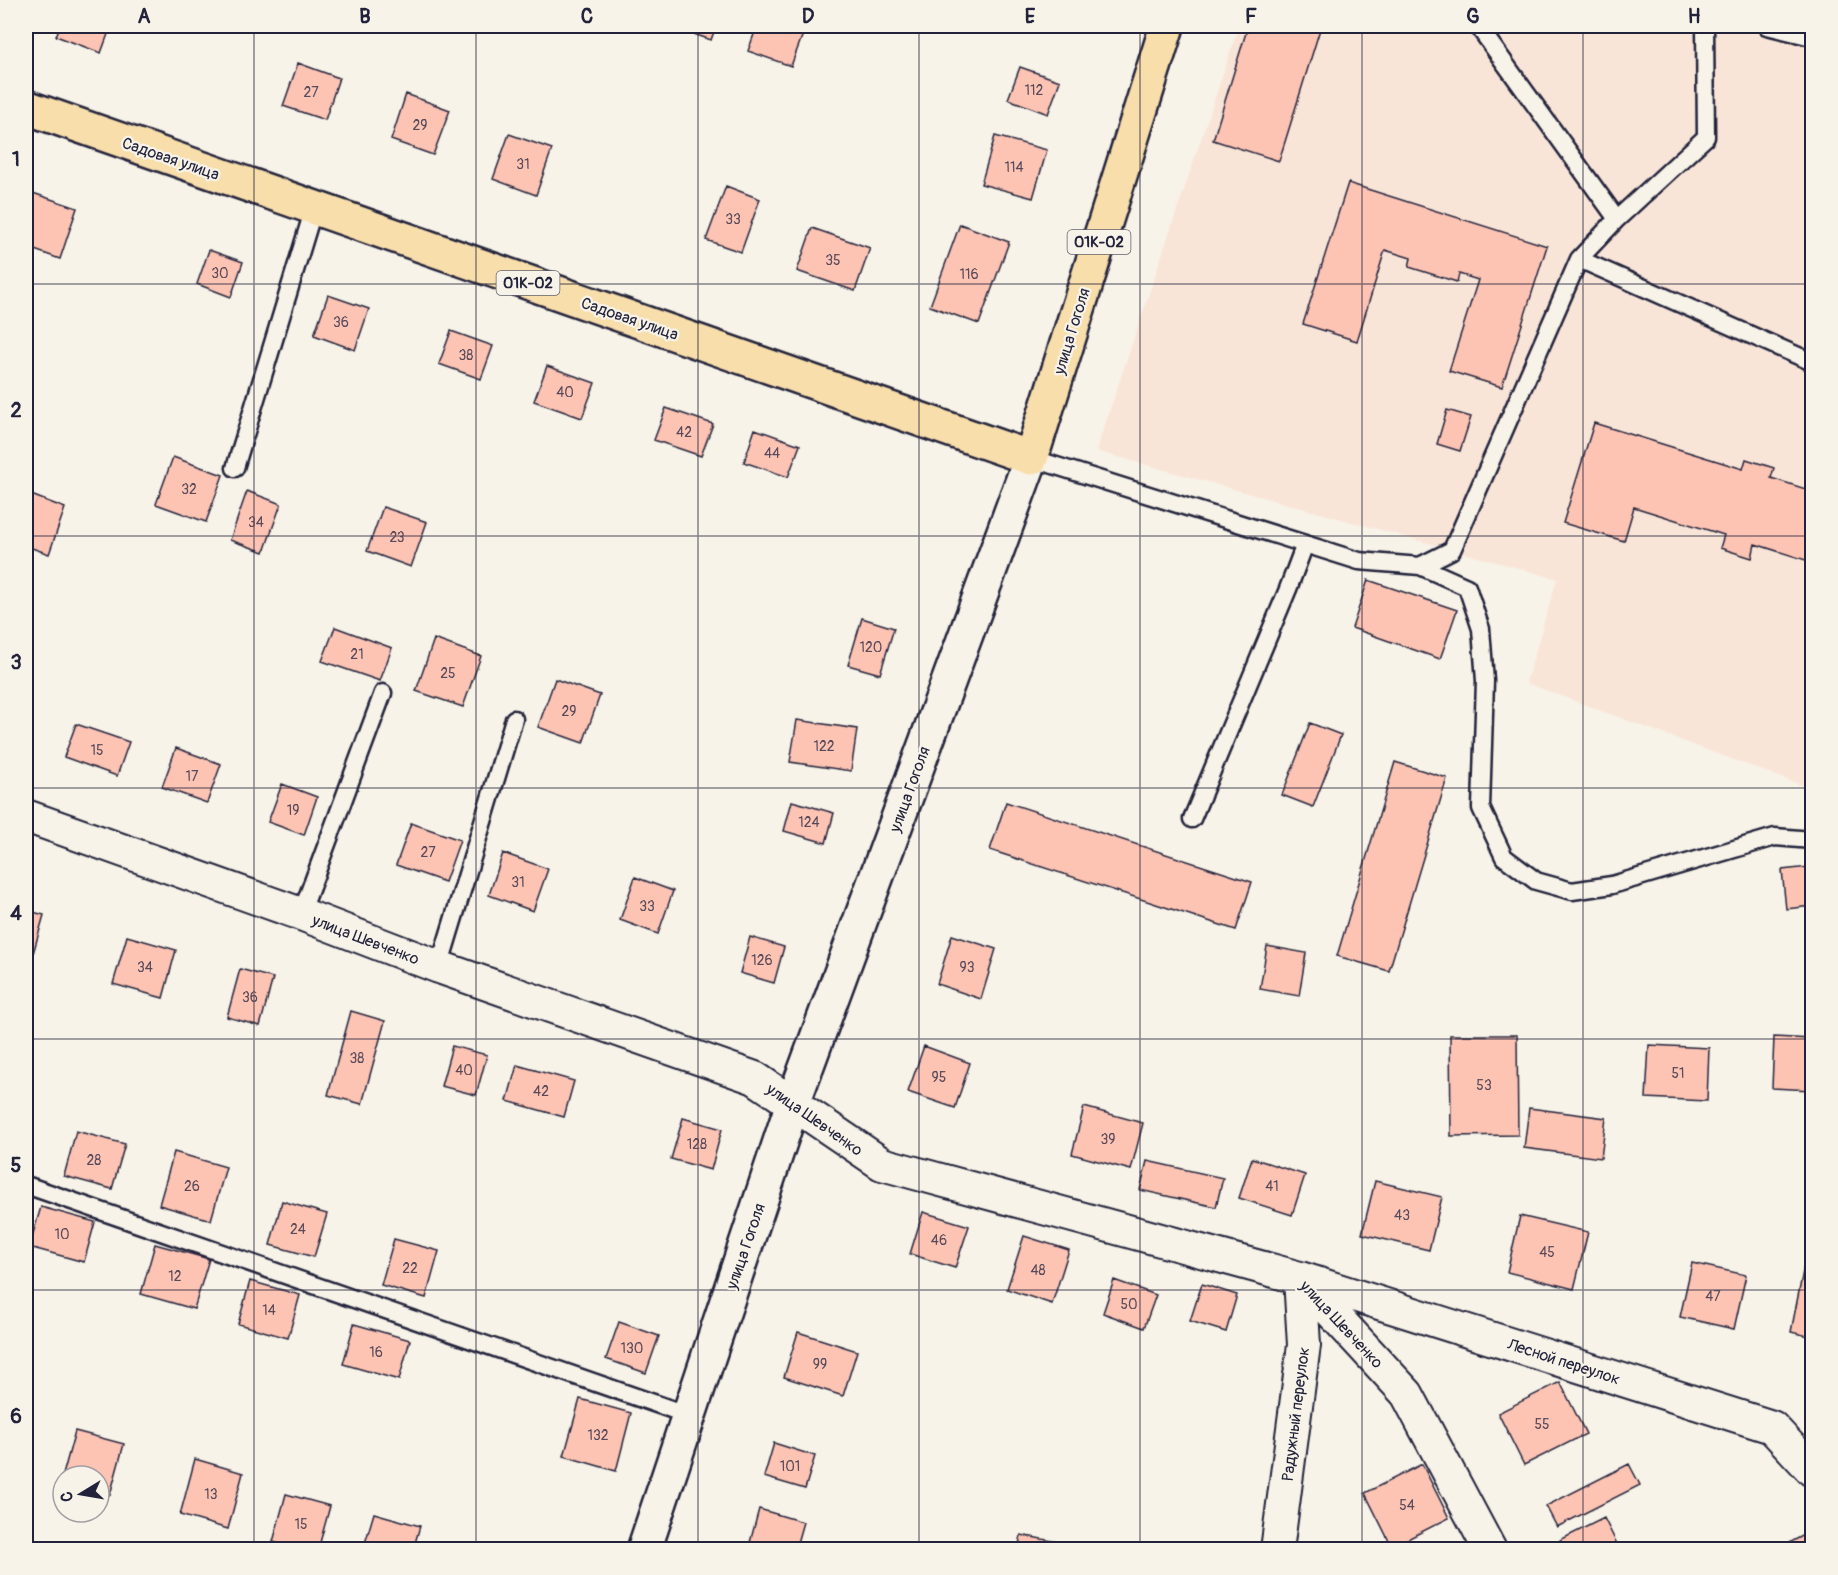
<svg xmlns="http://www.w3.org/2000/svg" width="1838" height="1575" font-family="Pangolin,sans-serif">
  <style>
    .built { fill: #f9e5d8 }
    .building { fill: #fdc4b4; stroke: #22223b; stroke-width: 1.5 }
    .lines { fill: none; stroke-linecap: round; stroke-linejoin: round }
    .lane-casing { stroke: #22223b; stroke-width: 21 }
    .street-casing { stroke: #22223b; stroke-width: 36 }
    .secondary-casing { stroke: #22223b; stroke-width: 38 }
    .primary-casing { stroke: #22223b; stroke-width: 38 }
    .lane { stroke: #f7f3e8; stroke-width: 16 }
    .street { stroke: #f7f3e8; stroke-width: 32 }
    .secondary { stroke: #f7f3e8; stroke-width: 33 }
    .primary { stroke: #f8deab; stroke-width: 33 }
    .grid { fill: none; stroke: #22223b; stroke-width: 1.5; stroke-opacity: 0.55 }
    .labels { text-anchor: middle; stroke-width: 4.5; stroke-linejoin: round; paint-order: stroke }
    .number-label { font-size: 14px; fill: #594a59 }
    .shield { fill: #f7f3e8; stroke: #62616f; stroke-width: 1.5 }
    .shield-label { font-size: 15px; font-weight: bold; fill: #22223b }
    .street-label { font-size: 16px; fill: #22223b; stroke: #f7f3e8 }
    .neatline { fill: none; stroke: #22223b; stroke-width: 2 }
    .grid-label { font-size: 20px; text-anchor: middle; font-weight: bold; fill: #22223b }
  </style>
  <rect width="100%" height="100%" fill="#f7f3e8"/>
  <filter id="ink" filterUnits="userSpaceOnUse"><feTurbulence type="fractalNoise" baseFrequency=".0167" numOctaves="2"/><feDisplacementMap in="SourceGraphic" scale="12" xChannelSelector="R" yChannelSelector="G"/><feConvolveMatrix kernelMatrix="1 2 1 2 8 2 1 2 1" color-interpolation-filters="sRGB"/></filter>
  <g filter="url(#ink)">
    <!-- built -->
    <path class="built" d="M 1239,26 L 1812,26 L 1812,789 L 1526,683 L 1557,579 L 1096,451 Z"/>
    <!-- building -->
    <path class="building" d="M 60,26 L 111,26 L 101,53 L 56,36 Z
      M 671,26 L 716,26 L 711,40 Z
      M 757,26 L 806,26 L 791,66 L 748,51 Z
      M 1248,26 L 1321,26 L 1279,161 L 1213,140 Z
      M 298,63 L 339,78 L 325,120 L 283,106 Z
      M 1020,67 L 1060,81 L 1048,114 L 1008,99 Z
      M 406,94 L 450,110 L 433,155 L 391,140 Z
      M 509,134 L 552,149 L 536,195 L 493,179 Z
      M 995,136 L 1047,150 L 1033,198 L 981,184 Z
      M 1348,183 L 1547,246 L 1502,387 L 1449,371 L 1478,280 L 1459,274 L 1457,282 L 1409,267 L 1411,258 L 1385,250 L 1357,341 L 1303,324 Z
      M 726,186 L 760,199 L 741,252 L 706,240 Z
      M 30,192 L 77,208 L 60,259 L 26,247 L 26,206 Z
      M 960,224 L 1009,242 L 979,324 L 930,306 Z
      M 812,228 L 870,248 L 855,291 L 797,271 Z
      M 209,250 L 243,262 L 231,297 L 197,284 Z
      M 328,295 L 369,309 L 355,350 L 314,335 Z
      M 451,331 L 493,346 L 481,379 L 439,364 Z
      M 547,366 L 595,383 L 582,418 L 534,401 Z
      M 666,408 L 713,424 L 701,456 L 654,440 Z
      M 1447,410 L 1471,417 L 1460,451 L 1437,444 Z
      M 1594,423 L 1743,469 L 1746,459 L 1774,468 L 1771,478 L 1812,491 L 1812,562 L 1755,544 L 1752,558 L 1720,548 L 1724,535 L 1634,507 L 1624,541 L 1563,523 Z
      M 755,429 L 800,445 L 788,477 L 744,462 Z
      M 173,457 L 223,475 L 206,522 L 156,504 Z
      M 247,491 L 281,504 L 264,552 L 230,540 Z
      M 26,493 L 65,508 L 49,554 L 26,546 Z
      M 383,507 L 427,522 L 411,567 L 367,551 Z
      M 1368,580 L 1457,610 L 1440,659 L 1352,628 Z
      M 862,618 L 894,628 L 880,674 L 848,665 Z
      M 335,627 L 392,648 L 380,681 L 322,661 Z
      M 434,639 L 481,656 L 463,707 L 416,691 Z
      M 555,679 L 600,695 L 583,743 L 538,727 Z
      M 797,720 L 857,729 L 851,771 L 790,762 Z
      M 1310,723 L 1341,735 L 1313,807 L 1282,795 Z
      M 76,724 L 129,742 L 117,776 L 64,757 Z
      M 176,748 L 221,764 L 207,803 L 162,787 Z
      M 1395,762 L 1447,778 L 1389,971 L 1337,956 Z
      M 282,784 L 317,797 L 304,835 L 268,822 Z
      M 792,801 L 834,813 L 826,843 L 784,831 Z
      M 1006,802 L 1252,882 L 1236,930 L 990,850 Z
      M 411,823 L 460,840 L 445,882 L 396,865 Z
      M 503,853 L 548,869 L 533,911 L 489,895 Z
      M 1809,867 L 1812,906 L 1786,909 L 1782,870 Z
      M 635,877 L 673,891 L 658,934 L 620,920 Z
      M 26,910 L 44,915 L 30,964 L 26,963 Z
      M 952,935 L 996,949 L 981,999 L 937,984 Z
      M 127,936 L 176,950 L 163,998 L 113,984 Z
      M 750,937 L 784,947 L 774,983 L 740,973 Z
      M 1267,946 L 1306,953 L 1299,996 L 1260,989 Z
      M 240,969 L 273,978 L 260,1026 L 227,1017 Z
      M 351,1011 L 385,1021 L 362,1104 L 328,1095 Z
      M 1450,1035 L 1517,1035 L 1518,1135 L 1451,1136 Z
      M 1774,1037 L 1812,1039 L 1812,1090 L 1772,1088 Z
      M 1649,1045 L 1709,1048 L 1707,1101 L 1646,1098 Z
      M 452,1046 L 487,1055 L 476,1095 L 441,1086 Z
      M 924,1046 L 970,1063 L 955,1108 L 908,1092 Z
      M 517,1065 L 574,1081 L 564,1117 L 507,1101 Z
      M 1084,1107 L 1143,1123 L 1131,1170 L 1072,1154 Z
      M 1529,1108 L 1606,1118 L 1601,1158 L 1524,1148 Z
      M 683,1118 L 722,1129 L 711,1170 L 671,1159 Z
      M 76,1131 L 125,1144 L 112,1189 L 64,1176 Z
      M 174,1152 L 226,1167 L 211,1220 L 159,1205 Z
      M 1252,1158 L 1305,1175 L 1292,1215 L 1239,1198 Z
      M 1147,1161 L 1223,1178 L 1216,1207 L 1140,1190 Z
      M 1375,1181 L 1442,1197 L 1429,1250 L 1362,1234 Z
      M 282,1201 L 327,1214 L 314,1257 L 270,1245 Z
      M 41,1207 L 95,1222 L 84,1262 L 29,1247 Z
      M 923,1212 L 969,1226 L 955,1268 L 910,1254 Z
      M 1520,1216 L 1588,1232 L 1574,1289 L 1507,1272 Z
      M 1024,1236 L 1069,1250 L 1052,1304 L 1007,1289 Z
      M 394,1239 L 439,1251 L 426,1298 L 381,1285 Z
      M 155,1244 L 209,1259 L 194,1309 L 141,1294 Z
      M 1692,1263 L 1746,1275 L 1734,1329 L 1680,1317 Z
      M 1804,1266 L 1812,1268 L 1812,1337 L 1791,1332 Z
      M 1114,1280 L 1156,1295 L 1144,1328 L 1103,1313 Z
      M 250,1281 L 300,1295 L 288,1338 L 238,1324 Z
      M 1202,1284 L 1237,1295 L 1226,1332 L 1190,1321 Z
      M 619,1322 L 659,1336 L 646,1373 L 606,1359 Z
      M 354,1324 L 410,1340 L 399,1380 L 343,1364 Z
      M 798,1332 L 857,1351 L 843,1396 L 784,1377 Z
      M 1560,1382 L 1586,1434 L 1524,1465 L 1498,1413 Z
      M 580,1399 L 631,1413 L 616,1471 L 564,1456 Z
      M 75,1431 L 124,1444 L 110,1495 L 99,1492 L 99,1476 L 63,1476 L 63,1482 L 61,1482 Z
      M 774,1443 L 815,1456 L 805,1489 L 764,1477 Z
      M 195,1459 L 243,1473 L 228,1529 L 180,1515 Z
      M 1422,1464 L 1449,1518 L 1392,1547 L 1365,1493 Z
      M 1629,1464 L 1640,1485 L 1557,1527 L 1546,1506 Z
      M 286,1494 L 330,1506 L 318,1550 L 301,1550 L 273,1542 Z
      M 759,1509 L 803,1522 L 795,1550 L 748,1550 Z
      M 374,1513 L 420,1526 L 413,1550 L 363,1550 Z
      M 1604,1518 L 1620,1550 L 1565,1550 L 1560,1540 Z
      M 1806,1534 L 1812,1550 L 1776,1550 Z
      M 1021,1535 L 1079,1546 L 1078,1550 L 1018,1550 Z"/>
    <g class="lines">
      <defs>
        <path id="lane" d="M 1767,26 L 1812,37
          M 1617,219 L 1706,137 L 1705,26
          M 1579,259 L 1812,362
          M 1031,458 L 1359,561 L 1420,566 L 1452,550 L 1579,259 L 1617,219 L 1478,26
          M 235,468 L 314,208
          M 1420,566 L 1467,587 L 1481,629 L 1485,681 L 1481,808 L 1504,857 L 1536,881 L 1572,891 L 1612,885 L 1775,837 L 1812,840
          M 1192,819 L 1288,589 L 1305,544
          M 301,914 L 383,693
          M 439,967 L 514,719
          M 26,1185 L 688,1415"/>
        <path id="street" d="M 26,816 L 301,914 L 439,967 L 755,1078 L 882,1164 L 1300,1278 L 1407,1394 L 1490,1550
          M 1277,1550 L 1304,1345 L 1300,1278 L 1772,1427 L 1812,1470"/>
        <path id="secondary" d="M 644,1550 L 793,1103 L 1031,458"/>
        <path id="primary" d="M 26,107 L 1031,458 L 1167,26"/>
      </defs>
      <!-- lane casing -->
      <use href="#lane" class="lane-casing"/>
      <!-- street casing -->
      <use href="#street" class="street-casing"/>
      <!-- secondary casing -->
      <use href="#secondary" class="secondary-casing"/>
      <!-- primary casing -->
      <use href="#primary" class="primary-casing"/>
      <!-- lane -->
      <use href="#lane" class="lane"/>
      <!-- street -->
      <use href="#street" class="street"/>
      <!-- secondary -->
      <use href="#secondary" class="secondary"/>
      <!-- primary -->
      <use href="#primary" class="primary"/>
    </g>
  </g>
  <!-- grid -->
  <path class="grid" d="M 254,26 L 254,1550M 476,26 L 476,1550M 698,26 L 698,1550M 919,26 L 919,1550M 1140,26 L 1140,1550M 1362,26 L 1362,1550M 1583,26 L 1583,1550M 26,284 L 1812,284M 26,536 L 1812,536M 26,788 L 1812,788M 26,1039 L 1812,1039M 26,1290 L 1812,1290"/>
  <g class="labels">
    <!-- number labels -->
    <g class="number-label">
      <text x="1034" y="95">112</text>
      <text x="311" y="97">27</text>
      <text x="420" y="130">29</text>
      <text x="523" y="169">31</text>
      <text x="1014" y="172">114</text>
      <text x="733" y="224">33</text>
      <text x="833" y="265">35</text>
      <text x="220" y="278">30</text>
      <text x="969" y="279">116</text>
      <text x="341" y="327">36</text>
      <text x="466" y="360">38</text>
      <text x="565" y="397">40</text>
      <text x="684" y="437">42</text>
      <text x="772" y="458">44</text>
      <text x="189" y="494">32</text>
      <text x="256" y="527">34</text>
      <text x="397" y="542">23</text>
      <text x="871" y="652">120</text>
      <text x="357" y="659">21</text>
      <text x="448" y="678">25</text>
      <text x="569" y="716">29</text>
      <text x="824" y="751">122</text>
      <text x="97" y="755">15</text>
      <text x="192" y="781">17</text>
      <text x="293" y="815">19</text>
      <text x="809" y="827">124</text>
      <text x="428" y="857">27</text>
      <text x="518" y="887">31</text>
      <text x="647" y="911">33</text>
      <text x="762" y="965">126</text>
      <text x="145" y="972">34</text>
      <text x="967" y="972">93</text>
      <text x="250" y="1002">36</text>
      <text x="357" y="1063">38</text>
      <text x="464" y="1075">40</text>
      <text x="1678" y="1078">51</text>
      <text x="939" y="1082">95</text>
      <text x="1484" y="1090">53</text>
      <text x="541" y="1096">42</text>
      <text x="1108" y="1144">39</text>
      <text x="697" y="1149">128</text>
      <text x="94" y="1165">28</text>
      <text x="192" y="1191">26</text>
      <text x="1272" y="1191">41</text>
      <text x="1402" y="1220">43</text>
      <text x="298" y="1234">24</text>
      <text x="62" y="1239">10</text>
      <text x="939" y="1245">46</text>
      <text x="1547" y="1257">45</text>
      <text x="410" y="1273">22</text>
      <text x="1038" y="1275">48</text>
      <text x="175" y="1281">12</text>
      <text x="1713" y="1301">47</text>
      <text x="1129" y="1309">50</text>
      <text x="269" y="1315">14</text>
      <text x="632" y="1353">130</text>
      <text x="376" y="1357">16</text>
      <text x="820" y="1369">99</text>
      <text x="1542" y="1429">55</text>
      <text x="598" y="1440">132</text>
      <text x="790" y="1471">101</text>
      <text x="211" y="1499">13</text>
      <text x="1407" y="1510">54</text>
      <text x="301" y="1529">15</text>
    </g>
    <!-- shield labels -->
    <g class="shield">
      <rect x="1067.5" y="230" width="63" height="24" rx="4.5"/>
      <rect x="496.5" y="271" width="63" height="24" rx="4.5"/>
    </g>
    <g class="shield-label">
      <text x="1099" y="247">01К-02</text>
      <text x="528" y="288">01К-02</text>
    </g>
    <!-- street labels -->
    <g class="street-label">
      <text transform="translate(171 158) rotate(19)" y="6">Садовая улица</text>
      <text transform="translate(630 318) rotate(19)" y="6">Садовая улица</text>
      <text transform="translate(1071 331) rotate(-73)" y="6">улица Гоголя</text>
      <text transform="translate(909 789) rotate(-70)" y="6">улица Гоголя</text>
      <text transform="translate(366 939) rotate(21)" y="6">улица Шевченко</text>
      <text transform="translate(815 1119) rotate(35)" y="6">улица Шевченко</text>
      <text transform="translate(745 1246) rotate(-71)" y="6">улица Гоголя</text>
      <text transform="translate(1342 1324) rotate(47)" y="6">улица Шевченко</text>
      <text transform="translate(1564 1361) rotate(18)" y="6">Лесной переулок</text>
      <text transform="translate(1295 1414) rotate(-83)" y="6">Радужный переулок</text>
    </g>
  </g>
  <!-- margin -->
  <rect width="1838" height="1575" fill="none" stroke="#f7f3e8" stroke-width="66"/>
  <!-- north arrow -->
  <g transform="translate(81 1494) rotate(259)"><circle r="28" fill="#f7f3e8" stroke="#a29fa3" stroke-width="1.5"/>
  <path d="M0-4.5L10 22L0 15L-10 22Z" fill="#22223b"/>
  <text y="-9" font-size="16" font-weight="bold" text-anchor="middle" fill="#22223b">С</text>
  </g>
  <rect x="33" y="33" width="1772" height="1509" class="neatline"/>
  <g class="grid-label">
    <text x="144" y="23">A</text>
    <text x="365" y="23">B</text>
    <text x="587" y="23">C</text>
    <text x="808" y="23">D</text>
    <text x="1030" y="23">E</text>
    <text x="1251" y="23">F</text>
    <text x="1473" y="23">G</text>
    <text x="1694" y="23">H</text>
    <text x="16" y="166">1</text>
    <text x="16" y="417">2</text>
    <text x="16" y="669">3</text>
    <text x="16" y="920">4</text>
    <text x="16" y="1172">5</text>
    <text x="16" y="1423">6</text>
  </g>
</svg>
